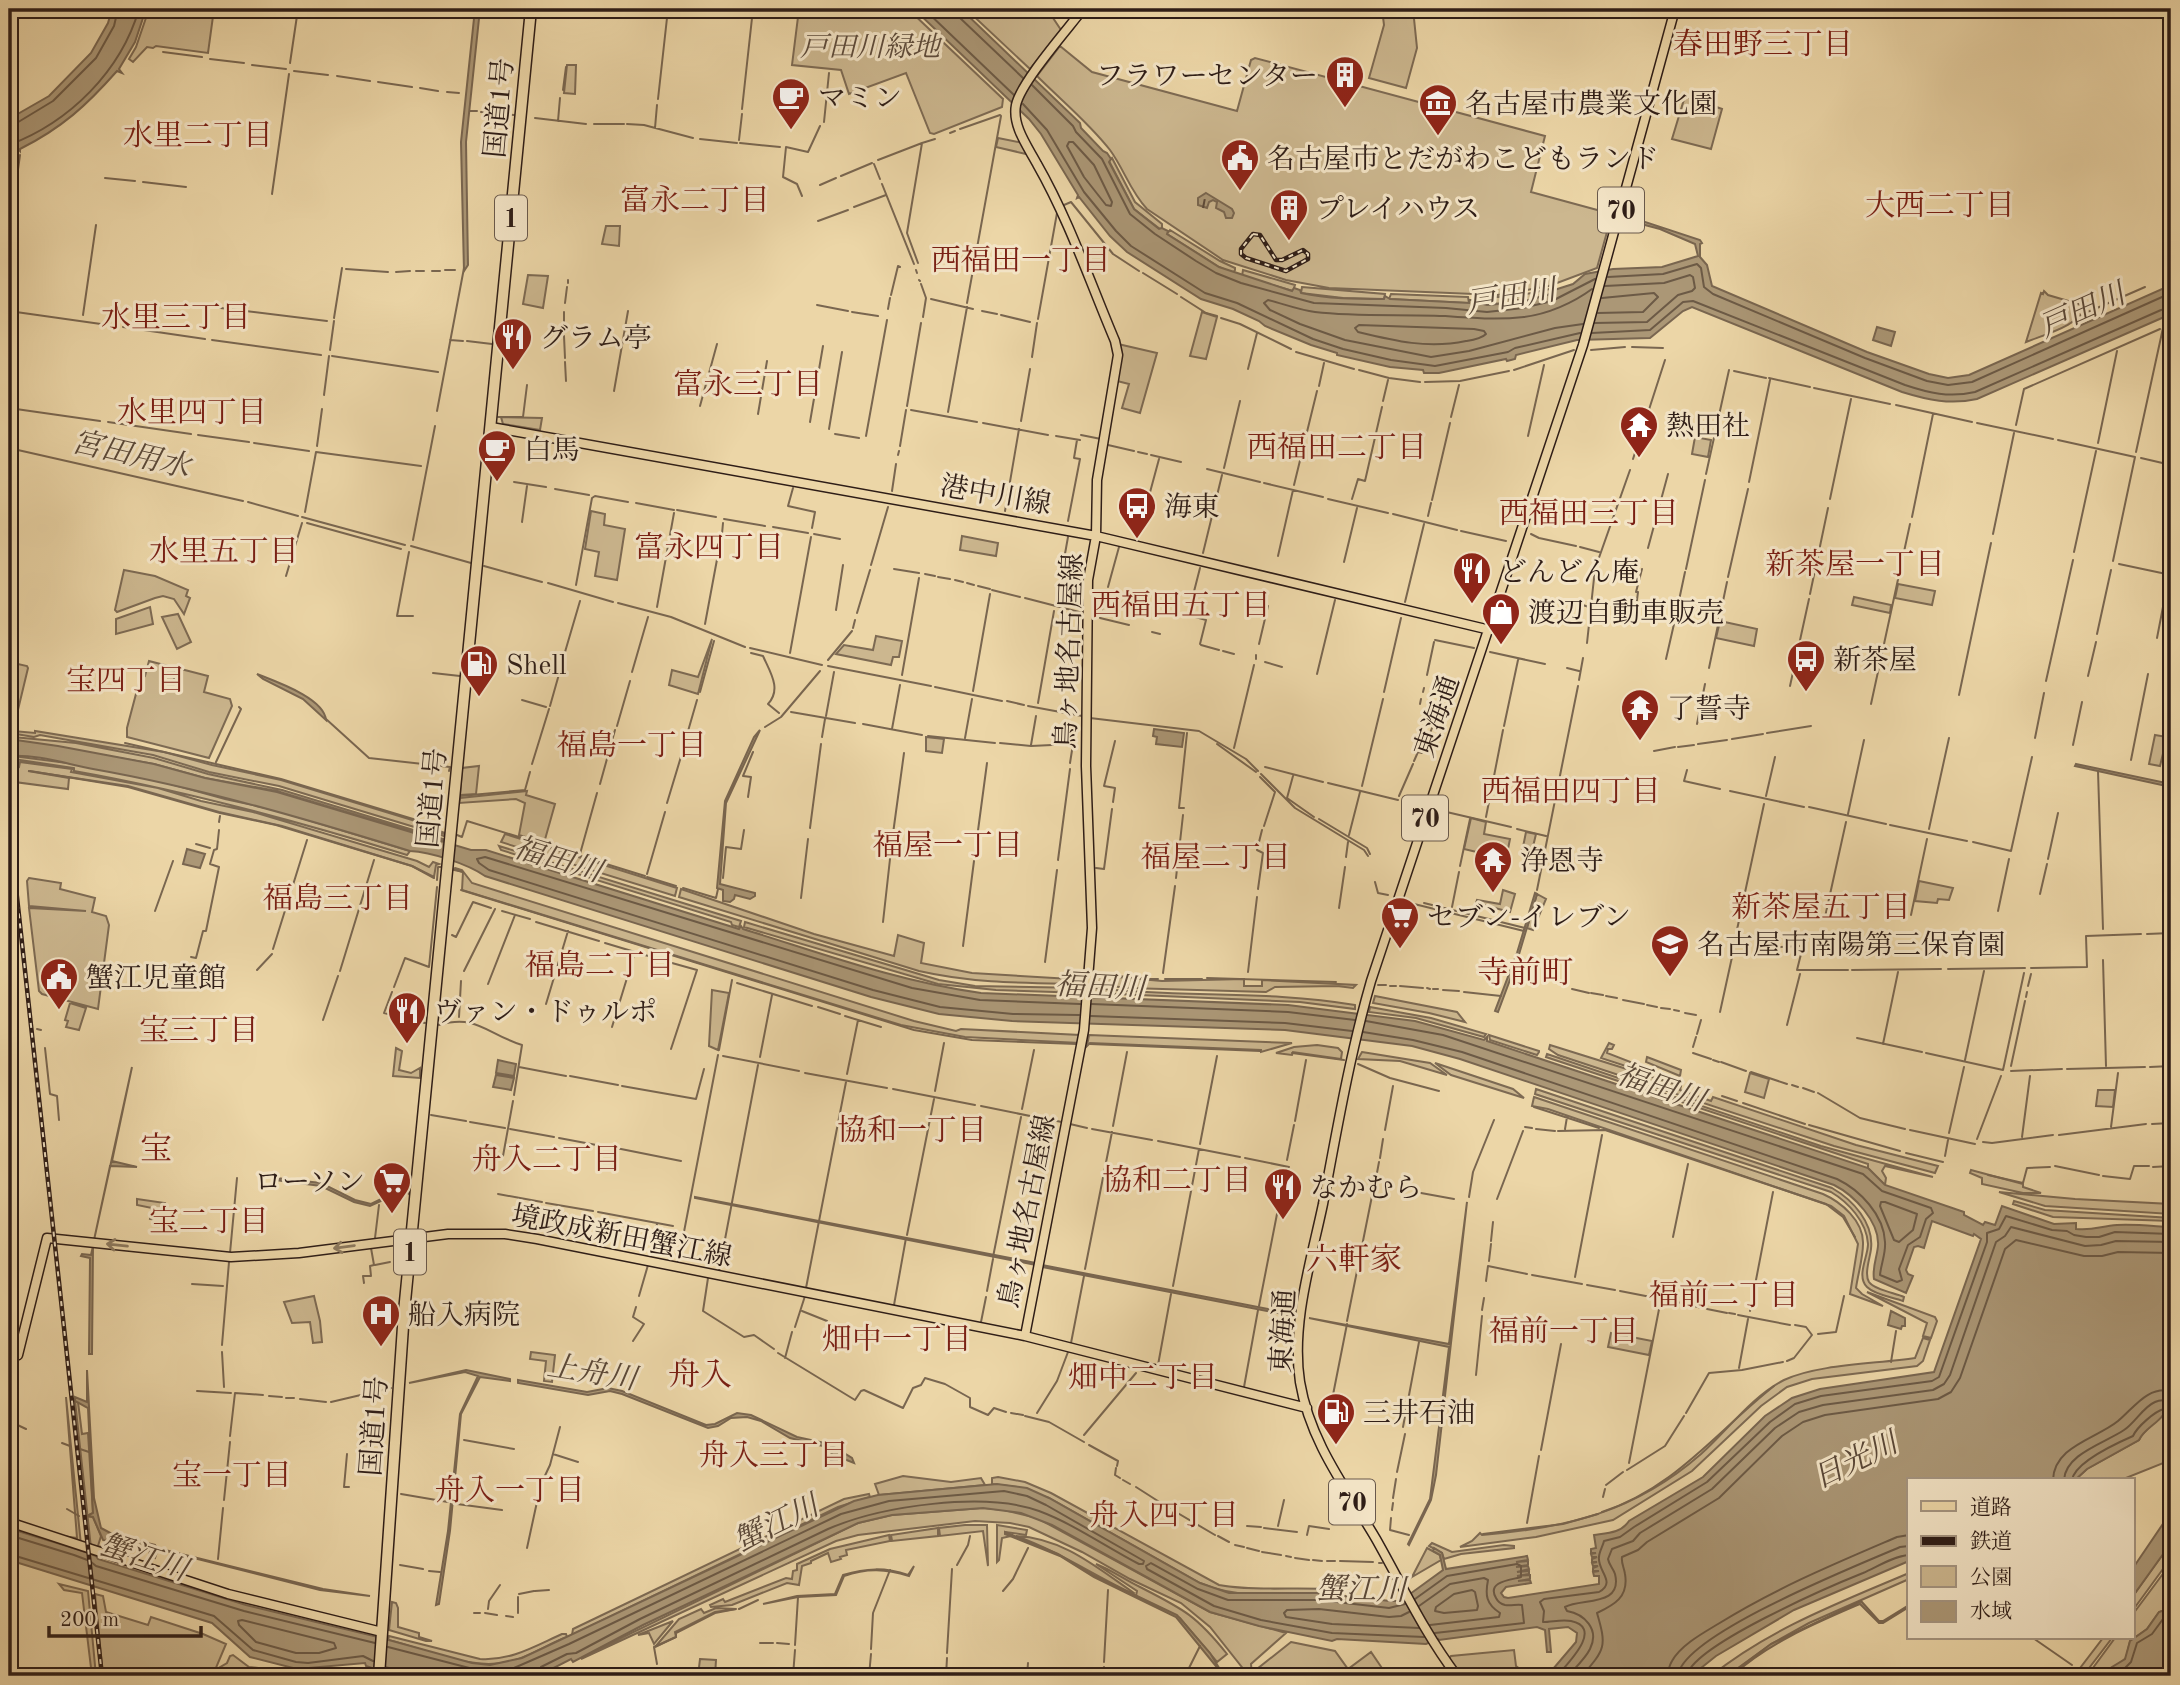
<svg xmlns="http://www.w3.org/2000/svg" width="2180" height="1685" font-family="'Old Standard TT','Noto Serif JP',serif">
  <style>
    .green { fill: #ccb78f; stroke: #7d6a53; stroke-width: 2 }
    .water { fill: #ab9776; stroke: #796650; stroke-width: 2 }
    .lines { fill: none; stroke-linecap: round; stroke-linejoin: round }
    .shore { stroke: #6c5a46; stroke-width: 2 }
    .stream { stroke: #796650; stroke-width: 2 }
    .ferry { stroke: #5a4838; stroke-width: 2; stroke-dasharray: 9 7; stroke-linecap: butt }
    .major-casing { stroke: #2e1d17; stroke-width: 11 }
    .highway-casing { stroke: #2e1d17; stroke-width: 13 }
    .major { stroke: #ecd6a7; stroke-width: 8 }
    .highway { stroke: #ecd6a7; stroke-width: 10 }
    .rail-casing { stroke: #2e1d17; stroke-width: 4.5 }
    .rail { stroke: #f3e4c6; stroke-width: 2; stroke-dasharray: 5; stroke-linecap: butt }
    .oneway { stroke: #8d7a5f }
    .labels { text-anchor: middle; stroke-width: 6; stroke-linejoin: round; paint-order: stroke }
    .shield { fill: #f3e4c6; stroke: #69594c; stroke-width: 2 }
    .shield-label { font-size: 26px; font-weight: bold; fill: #2e1d17 }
    .park-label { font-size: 28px; font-style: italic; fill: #5d4b3b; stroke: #f3e4c6 }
    .poi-label { font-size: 28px; fill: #2e1d17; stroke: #f3e4c6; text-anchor: start }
    .street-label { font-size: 28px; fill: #2e1d17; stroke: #f3e4c6 }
    .neighbourhood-label { font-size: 30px; fill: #7a1f14; stroke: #f3e4c6 }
    .water-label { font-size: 30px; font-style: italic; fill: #5a4838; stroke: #f3e4c6 }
    .quarter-label { font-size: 32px; fill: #7a1f14; stroke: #f3e4c6 }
  </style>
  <rect width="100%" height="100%" fill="#ecd6a7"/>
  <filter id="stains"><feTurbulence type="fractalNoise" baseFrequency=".00286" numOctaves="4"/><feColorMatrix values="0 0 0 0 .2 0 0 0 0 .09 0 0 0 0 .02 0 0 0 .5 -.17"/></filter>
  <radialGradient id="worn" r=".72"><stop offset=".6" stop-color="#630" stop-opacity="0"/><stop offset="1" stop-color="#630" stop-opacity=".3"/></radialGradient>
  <!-- green -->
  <path class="green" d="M 149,9 L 214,9 L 208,53 L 156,46 L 153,48 L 147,47 L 133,62 L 129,59 L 136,47 Z
    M 799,9 L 908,9 L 1003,99 L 1002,107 L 934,134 L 930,133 L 906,73 L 849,94 L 841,70 L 792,65 Z
    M 966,9 L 1047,9 L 1061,30 L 1030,69 Z
    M 1382,9 L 1413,9 L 1417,48 L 1406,88 L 1369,78 L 1384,25 Z
    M 1060,46 L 1092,72 L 1237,111 L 1251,60 L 1255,58 L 1545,136 L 1531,192 L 1612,214 L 1597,268 L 1549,286 L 1498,295 L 1329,288 L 1286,280 L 1223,260 L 1147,209 C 1130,191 1124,169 1110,150 C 1089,123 1061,100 1037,76 Z
    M 567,65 L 576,65 L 575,94 L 564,93 Z
    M 1685,96 L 1722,109 L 1711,149 L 1672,139 Z
    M 998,138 L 1023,143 L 1027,149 L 1026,154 L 996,147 Z
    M 1112,158 L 1135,202 L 1162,224 L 1162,228 L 1160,229 L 1134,209 L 1109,161 Z
    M 606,226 L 620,226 L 619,246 L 602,244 Z
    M 1170,230 L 1220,261 L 1235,268 L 1235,270 L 1233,273 L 1219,267 L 1167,234 Z
    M 1243,270 L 1295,285 L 1293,291 L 1242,276 Z
    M 528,275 L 548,276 L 543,308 L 523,304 Z
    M 1302,287 L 1385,294 L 1384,299 L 1343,298 L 1301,293 Z
    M 1550,289 L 1551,294 L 1521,302 L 1516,299 L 1517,296 Z
    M 2044,291 L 2048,295 L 2082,305 L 2088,304 C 2081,325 2046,334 2026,342 L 2041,293 L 2043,294 Z
    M 1391,294 L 1468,297 L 1469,303 L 1389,299 Z
    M 1475,297 L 1509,297 L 1510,303 L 1488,304 L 1474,302 Z
    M 1202,312 L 1217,317 L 1206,359 L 1190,356 Z
    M 1118,344 L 1157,353 L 1140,413 L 1122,408 L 1129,384 L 1117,381 Z
    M 501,417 L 542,418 L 540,430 L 503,424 Z
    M 1695,437 L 1711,440 L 1708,457 L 1692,454 Z
    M 591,511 L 605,514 L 604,525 L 625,529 L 617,580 L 595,576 L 599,552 L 585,549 Z
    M 962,536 L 998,543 L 996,556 L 960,550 Z
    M 124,570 L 155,576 L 188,590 L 186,596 L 190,598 L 184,614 L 174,599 L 163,596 L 155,598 L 117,612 L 115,610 Z
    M 1898,584 L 1935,591 L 1932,605 L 1895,598 Z
    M 1854,597 L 1891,605 L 1890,613 L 1852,605 Z
    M 150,607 L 153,624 L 116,634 L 116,619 Z
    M 178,614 L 191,642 L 177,649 L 162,617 Z
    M 1720,621 L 1757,629 L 1754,646 L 1716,638 Z
    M 876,636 L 902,641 L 899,657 L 893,657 L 891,665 L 836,654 L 844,645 L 873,650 Z
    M 712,639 L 698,694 L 669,685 L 672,670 L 698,677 Z
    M 149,661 L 176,668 L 173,684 L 177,668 L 208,676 L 204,692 L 230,699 L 232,706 L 209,758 L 127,737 L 127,728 L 141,675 L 145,676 Z
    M 9,662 L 27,666 L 28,668 L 17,714 L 14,716 L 11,714 Z
    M 13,731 L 35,733 L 35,731 L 164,752 L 212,765 L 281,780 L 422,823 L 426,828 L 445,834 L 444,836 L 279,786 L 209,772 L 153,755 L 40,735 L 34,737 L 16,734 Z
    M 2155,735 L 2167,737 L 2160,766 L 2149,764 Z
    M 13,737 L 76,743 L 154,758 L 208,774 L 282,790 L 443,839 L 443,841 L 277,791 L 205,778 L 154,764 L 13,740 Z
    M 926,737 L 944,739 L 942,753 L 926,751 Z
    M 13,756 L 75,764 L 156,780 L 225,799 L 275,810 L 410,851 L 407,855 C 297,821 187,791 74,771 L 74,768 L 13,759 Z
    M 20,762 L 72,769 L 71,772 L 158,788 L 201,801 L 253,812 L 417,861 L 429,867 L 433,862 L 439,864 L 436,865 L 434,877 L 412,866 L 282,826 L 219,812 L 128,786 L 28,771 L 69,778 L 68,789 L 15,782 L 15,766 L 19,767 Z
    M 479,766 L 476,794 L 460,795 L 462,768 Z
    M 527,791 L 526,795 L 555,804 L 544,843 L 519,835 L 525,803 L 516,799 L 459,803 L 460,798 Z
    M 1471,818 L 1486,822 L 1484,834 L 1510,839 L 1506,859 L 1464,849 Z
    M 1526,832 L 1536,834 L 1531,855 L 1522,852 Z
    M 505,834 L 677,888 L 675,896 L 501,842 Z
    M 499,846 L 741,921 L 739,927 L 732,925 L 731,922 L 501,850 Z
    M 455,868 L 462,870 L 472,883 L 914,1021 L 956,1031 L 961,1029 L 1080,1035 L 1080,1043 L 965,1037 L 901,1025 L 462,890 L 463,872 L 454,869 Z
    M 29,878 L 61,883 L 60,889 L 95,898 L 92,912 L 106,916 L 109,925 L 98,1009 L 42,994 L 39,991 L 29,908 L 86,911 L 29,906 L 27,881 Z
    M 1919,881 L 1953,888 L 1949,900 L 1938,899 L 1937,903 L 1915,901 Z
    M 681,889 L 814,934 L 894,956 L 898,935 L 924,943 L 921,963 L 972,973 L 1071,979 L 1077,977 L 1078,974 L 1086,975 L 1085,982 L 1076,984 C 1022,983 971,983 919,971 L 679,897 Z
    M 1503,890 L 1515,894 L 1510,912 L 1476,903 L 1477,900 L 1500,904 Z
    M 1537,894 L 1546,899 L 1533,930 L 1527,928 Z
    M 745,922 L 939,980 L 975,986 L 1084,988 L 1084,993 L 996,990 L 938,984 L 744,927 Z
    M 1094,975 L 1162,981 L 1244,979 L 1244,986 L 1262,986 L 1262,980 L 1356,985 L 1353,988 L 1337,986 L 1275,987 L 1266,992 L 1128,988 L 1094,984 Z
    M 1094,988 C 1181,998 1269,990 1355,1005 L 1355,1009 L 1300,1002 L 1093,993 Z
    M 712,990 L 729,993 L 718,1050 L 709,1046 Z
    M 1375,996 L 1457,1012 L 1465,1022 L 1429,1013 L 1373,1003 Z
    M 70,1003 L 86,1008 L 79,1030 L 66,1027 L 68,1021 L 65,1020 Z
    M 1370,1007 L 1431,1018 L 1486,1034 L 1484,1037 L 1416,1018 L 1369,1012 Z
    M 1089,1035 L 1292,1043 L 1261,1052 L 1261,1050 L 1090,1043 L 1087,1046 Z
    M 1489,1035 L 1539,1051 L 1539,1052 L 1537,1055 L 1490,1040 Z
    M 1609,1043 L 1614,1045 L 1612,1049 L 1608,1049 L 1607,1053 L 1646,1068 L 1644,1072 L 1601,1058 Z
    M 1317,1045 L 1338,1048 L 1342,1052 L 1341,1059 L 1293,1052 L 1292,1055 L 1276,1053 L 1294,1047 Z
    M 1550,1045 L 1681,1086 L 1680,1090 L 1711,1101 L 1713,1097 L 1856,1145 L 1938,1166 L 1935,1173 L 1834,1146 L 1558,1055 L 1549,1049 Z
    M 396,1048 L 402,1051 L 399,1070 L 411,1073 L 420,1068 L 420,1078 L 393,1076 Z
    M 1362,1052 L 1430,1063 L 1447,1075 L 1400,1061 L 1358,1059 Z
    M 1547,1054 L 1821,1146 L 1933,1177 L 1885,1166 L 1882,1171 L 1886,1178 L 1885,1185 L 1868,1168 L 1868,1164 L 1546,1057 Z
    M 1647,1057 L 1681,1070 L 1680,1076 L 1646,1062 Z
    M 1435,1063 L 1513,1089 L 1524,1098 L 1451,1075 Z
    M 1750,1073 L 1769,1079 L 1764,1098 L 1745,1092 Z
    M 1536,1089 L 1832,1188 C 1853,1200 1874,1223 1871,1249 C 1870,1258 1864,1274 1869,1282 C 1875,1290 1895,1293 1904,1297 L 1903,1301 C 1892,1297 1875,1295 1867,1287 C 1856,1276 1868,1257 1868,1244 C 1867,1222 1848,1202 1831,1192 L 1535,1094 Z
    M 2098,1090 L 2115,1090 L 2113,1107 L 2096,1106 Z
    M 1534,1097 L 1823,1194 C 1841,1202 1864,1221 1863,1244 C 1863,1258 1858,1274 1856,1288 L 1862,1294 L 1883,1306 L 1850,1294 L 1858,1244 L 1844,1216 L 1831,1206 L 1548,1109 L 1532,1106 Z
    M 1971,1170 L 2023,1184 L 2023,1187 L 2041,1193 L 2023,1193 L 1982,1184 L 1982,1178 L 1970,1173 Z
    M 1999,1192 L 2075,1199 L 2171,1204 L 2171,1214 L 2045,1206 Z
    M 137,1199 L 165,1203 L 163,1221 L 150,1219 L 152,1208 L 137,1205 Z
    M 2014,1201 L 2045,1210 L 2171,1218 L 2171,1221 L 2053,1217 L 2013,1204 Z
    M 1867,1292 L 1935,1317 L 1937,1321 L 1931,1338 L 1923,1336 L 1927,1323 Z
    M 314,1296 L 320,1321 L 322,1342 L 313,1343 L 310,1322 L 292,1323 L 284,1302 Z
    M 1611,1333 L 1652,1341 L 1649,1355 L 1608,1347 Z
    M 1923,1338 L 1930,1340 L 1923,1361 L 1917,1366 L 1812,1379 L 1787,1387 L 1761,1406 L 1692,1471 L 1613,1520 L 1536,1537 L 1460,1547 L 1472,1541 L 1480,1533 L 1482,1535 C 1567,1528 1635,1512 1701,1454 C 1727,1431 1751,1397 1784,1380 C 1818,1364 1876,1364 1915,1358 Z
    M 531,1352 L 555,1355 L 552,1382 L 544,1381 L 546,1361 L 530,1359 Z
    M 66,1397 L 81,1545 L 55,1535 L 77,1538 Z
    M 75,1401 L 78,1402 L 82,1434 L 88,1433 L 93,1513 L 87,1516 L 93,1517 L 101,1536 L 98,1546 L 127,1555 L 142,1563 L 91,1548 Z
    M 2163,1415 L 2171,1423 L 2169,1453 L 2171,1460 L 2121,1480 L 2075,1480 L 2087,1469 L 2139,1440 C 2144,1429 2156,1423 2163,1415 Z
    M 903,1476 L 951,1482 L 981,1478 L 985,1485 L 879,1495 L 875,1484 Z
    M 998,1477 L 1025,1482 L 1051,1493 L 1219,1585 C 1259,1592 1300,1586 1340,1590 L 1339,1592 L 1321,1591 L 1319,1593 C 1281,1596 1236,1599 1200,1583 L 1049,1498 L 1017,1487 L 992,1484 L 992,1478 Z
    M 869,1494 L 870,1497 L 838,1507 L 572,1635 L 573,1629 L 844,1499 Z
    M 983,1508 L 1004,1510 L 1037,1518 L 1210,1612 L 1286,1633 L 1251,1664 L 1252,1676 L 1249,1676 L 1210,1627 L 1181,1603 L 1130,1579 L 1082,1552 L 1029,1527 L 1010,1523 L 975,1521 L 858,1535 L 836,1541 L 581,1659 L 584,1656 L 858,1523 L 892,1515 Z
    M 965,1525 L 987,1525 L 988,1566 L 983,1531 L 940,1536 L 939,1528 Z
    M 997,1525 L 1027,1530 L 1026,1535 L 1005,1532 L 1011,1536 L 1002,1538 L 999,1560 L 997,1562 Z
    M 938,1528 L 938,1536 L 892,1541 L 891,1535 Z
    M 889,1535 L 890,1541 L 846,1550 L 847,1555 L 840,1557 L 841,1559 L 831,1562 L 828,1553 L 811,1561 L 811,1563 L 802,1566 L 799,1585 L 787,1583 L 732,1605 L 711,1607 L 710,1605 L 723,1599 L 725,1602 L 786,1578 L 792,1579 L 793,1571 L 797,1570 L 797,1564 L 830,1549 Z
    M 1016,1536 C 1063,1538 1096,1567 1134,1593 L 1133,1594 C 1093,1575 1058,1551 1016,1536 Z
    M 1432,1543 L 1452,1552 L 1504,1545 L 1514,1546 L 1514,1548 L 1461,1554 L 1444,1559 L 1442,1553 L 1429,1546 Z
    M 2171,1543 L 2171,1558 L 2133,1610 L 2133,1596 Z
    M 1427,1548 L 1440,1555 L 1441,1560 L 1412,1577 Z
    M 2171,1563 L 2171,1608 L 2159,1612 L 2147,1629 L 2130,1641 L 2126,1658 L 2117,1666 L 2113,1676 L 2087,1676 L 2115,1638 L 2133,1638 L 2133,1614 Z
    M 1096,1564 C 1110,1569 1125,1580 1140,1587 C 1183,1609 1196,1615 1227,1654 L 1217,1662 L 1180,1618 L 1136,1596 L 1137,1591 Z
    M 1909,1573 L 1909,1579 L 1809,1623 L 1771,1644 L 1727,1676 L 1711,1676 C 1769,1629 1841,1602 1909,1573 Z
    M 59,1584 L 88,1591 L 96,1676 L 92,1676 L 82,1593 L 64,1590 Z
    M 95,1594 L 103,1596 L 106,1612 L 148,1625 L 151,1617 L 203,1634 L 226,1644 L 215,1670 L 227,1663 L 230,1656 L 233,1655 L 249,1667 L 267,1669 L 276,1674 L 301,1676 L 255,1674 L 125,1676 L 119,1670 L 122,1676 L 103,1676 Z
    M 392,1602 L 396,1603 L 398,1608 L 398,1627 L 419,1633 L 419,1637 L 432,1641 L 426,1641 L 389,1630 Z
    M 716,1608 L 736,1609 L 715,1612 L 675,1632 L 676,1637 L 655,1647 L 679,1619 L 701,1609 L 704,1613 Z
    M 673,1621 L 654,1644 L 649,1633 L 638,1635 Z
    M 562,1634 L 566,1634 L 567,1637 C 548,1644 531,1656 512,1661 C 471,1672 427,1649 388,1640 L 389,1636 L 480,1659 C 511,1661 535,1646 562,1634 Z
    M 2103,1638 L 2112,1638 L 2083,1676 L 2074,1676 Z
    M 1291,1642 L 1335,1651 L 1348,1669 L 1371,1652 L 1386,1674 L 1382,1676 L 1258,1676 L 1257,1669 Z
    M 1514,1650 L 1516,1666 L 1529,1676 L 1461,1676 L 1448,1660 L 1451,1656 Z
    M 700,1659 L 716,1660 L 715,1676 L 698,1676 Z"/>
  <!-- water -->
  <path class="water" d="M 112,9 L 146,9 L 135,42 L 119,69 L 122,73 L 117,71 C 87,105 62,128 20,149 L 20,151 L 18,149 L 9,153 L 9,119 L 49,96 L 91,53 L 108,23 Z
    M 475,9 L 480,9 L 466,142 L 468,265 L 464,271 L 461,142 Z
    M 914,9 L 961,9 L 1080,123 L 1081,128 L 1103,151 L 1107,153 L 1111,159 L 1109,162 L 1134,209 L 1159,229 L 1162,228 L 1168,231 L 1167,234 L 1219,267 L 1292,291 L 1294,288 L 1300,290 L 1301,293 C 1328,299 1356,299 1384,299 L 1385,296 L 1390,299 L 1469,303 L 1469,300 L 1474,300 L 1475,302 L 1487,305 L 1510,303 L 1510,300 L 1521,302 L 1551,294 L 1551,291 L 1573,284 L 1585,274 L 1613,269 L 1662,267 L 1698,256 L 1695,244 L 1660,229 L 1626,220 L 1627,216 L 1700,240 L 1702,243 L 1700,244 L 1700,257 L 1707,265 L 1712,286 L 1867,352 L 1929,374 L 1948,378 L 1969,375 L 2171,285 L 2171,314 L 1977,399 C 1950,405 1928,400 1902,392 L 1692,307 L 1683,311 L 1650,338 L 1577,340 L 1516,355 L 1515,359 L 1507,361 L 1506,359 L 1439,373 L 1424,373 L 1423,370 L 1390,367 L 1337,355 L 1337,353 L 1311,345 L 1265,326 L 1259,321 L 1233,309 L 1201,299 L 1127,252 L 1110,236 L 1079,197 L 1077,198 L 1078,195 L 1041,134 L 1029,119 Z
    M 1206,193 L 1232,209 L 1234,213 L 1232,218 L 1226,218 L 1224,212 L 1216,208 L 1217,202 L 1213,200 L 1209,202 L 1207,208 L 1198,205 L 1198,198 Z
    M 1877,327 L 1895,332 L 1891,346 L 1873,340 Z
    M 257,674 C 277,682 324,698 326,720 L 303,699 L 263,679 Z
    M 1154,729 L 1184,733 L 1182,747 L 1156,744 L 1157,737 L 1153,736 Z
    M 760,730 L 726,803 L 720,884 L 755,893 L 755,896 L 750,899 L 735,895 L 734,899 L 730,902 L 723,901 L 723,890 L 717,888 L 725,801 L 754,737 Z
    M 9,739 L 58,746 L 154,764 L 205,778 L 277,792 L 471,850 L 486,850 L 739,929 L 741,926 L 743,929 C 821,953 899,982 981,993 L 1288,1005 L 1415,1021 L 1484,1040 L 1487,1037 L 1487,1041 L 1868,1168 L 1885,1185 L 1964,1212 L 1964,1215 L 1983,1225 L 1985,1222 L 1995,1225 L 2002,1206 L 2054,1224 L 2076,1223 L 2076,1229 C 2093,1231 2101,1226 2117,1225 C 2134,1224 2152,1226 2169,1227 L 2171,1228 L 2171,1423 L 2163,1415 C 2157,1424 2144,1429 2139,1440 L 2087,1469 L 2075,1480 L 1909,1480 L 1909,1561 L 1794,1610 L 1716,1656 L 1691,1676 L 1547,1676 L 1576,1642 L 1577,1633 L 1568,1627 L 1549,1629 L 1551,1652 L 1547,1652 L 1545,1630 L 1537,1627 L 1439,1640 L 1438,1639 L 1426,1644 L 1337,1639 L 1332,1641 L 1259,1626 L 1210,1612 L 1052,1525 L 1021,1513 L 983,1508 L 892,1515 L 858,1523 L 643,1625 L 573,1662 L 571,1659 L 538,1676 L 421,1676 L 385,1667 L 375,1669 L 366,1666 L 365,1663 L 297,1669 L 250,1657 L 212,1623 L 9,1560 L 9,1528 C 38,1538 67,1545 96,1556 L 98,1559 L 246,1605 L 378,1637 L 472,1663 L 490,1665 L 522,1658 L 854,1501 L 878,1495 L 997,1484 L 1027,1488 L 1049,1498 L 1200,1583 L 1229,1593 L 1319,1593 L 1390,1601 L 1398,1601 L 1410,1594 L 1443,1570 L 1440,1555 L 1433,1551 L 1434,1548 L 1442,1553 L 1446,1569 L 1527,1556 L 1528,1560 L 1516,1562 L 1528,1561 L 1528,1565 L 1516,1567 L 1528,1566 L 1529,1569 L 1517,1572 L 1529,1571 L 1529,1574 L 1517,1576 L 1530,1575 L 1530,1579 L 1518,1581 L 1530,1580 L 1531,1583 L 1506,1587 L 1501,1593 L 1504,1597 L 1508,1598 L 1599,1584 L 1599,1576 L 1594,1576 L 1593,1572 L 1599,1571 L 1593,1571 L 1593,1568 L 1598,1566 L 1593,1566 L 1592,1563 L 1597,1562 L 1592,1562 L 1592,1559 L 1597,1557 L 1592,1557 L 1591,1554 L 1596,1553 L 1591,1553 L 1591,1549 L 1596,1548 L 1594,1535 C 1608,1533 1621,1533 1629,1521 L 1703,1477 L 1765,1416 L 1792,1398 L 1820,1389 L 1934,1372 L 1981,1239 L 1974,1234 L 1973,1236 L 1932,1221 L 1924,1248 L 1918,1246 L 1914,1247 L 1906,1270 L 1908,1274 L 1913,1276 L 1906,1293 L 1874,1279 C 1872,1268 1877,1257 1878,1246 C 1880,1222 1854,1195 1834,1185 L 1460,1059 L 1412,1046 L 1285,1030 L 1012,1021 L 939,1014 L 871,997 L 485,876 C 468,864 431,852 410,851 C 306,819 201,788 93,769 C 67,764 36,754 9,756 Z
    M 2076,764 L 2171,784 L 2171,787 L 2075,766 Z
    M 187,849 L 205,854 L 200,868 L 183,864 Z
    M 1535,893 L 1537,894 L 1517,961 L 1498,1012 L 1495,1011 L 1517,953 Z
    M 498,1060 L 516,1064 L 514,1076 L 496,1073 Z
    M 132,1067 L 112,1161 L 137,1167 L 110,1166 L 94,1240 Z
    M 496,1075 L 514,1078 L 511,1090 L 493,1087 Z
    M 276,1178 L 321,1183 L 355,1200 L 371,1204 L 410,1185 L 409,1194 L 405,1190 L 370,1206 L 354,1202 L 321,1186 L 276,1180 Z
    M 695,1197 L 1036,1263 L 1036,1265 L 695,1198 Z
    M 1467,1202 L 1436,1475 L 1431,1500 L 1409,1545 L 1408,1544 L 1430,1499 L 1449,1347 L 1309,1318 L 1449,1344 Z
    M 93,1246 L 92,1354 L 89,1354 L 90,1258 L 81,1256 L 82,1254 L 91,1255 Z
    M 1042,1265 L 1294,1314 L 1293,1316 L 1042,1267 Z
    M 1891,1311 L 1905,1318 L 1905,1326 L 1902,1326 L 1901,1329 L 1888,1325 Z
    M 87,1370 L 94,1498 L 101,1528 L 114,1535 L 155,1545 L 157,1548 L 323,1589 L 370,1596 L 320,1590 L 158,1549 L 155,1558 L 149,1557 L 150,1550 L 112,1538 L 113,1543 L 103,1540 L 93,1517 L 87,1516 L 93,1513 L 88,1408 L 75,1401 L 75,1397 L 87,1402 Z
    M 466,1370 L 510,1379 L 510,1381 L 480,1377 L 461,1414 L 450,1531 L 439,1604 L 436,1605 L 448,1531 L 460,1414 L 478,1376 L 465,1372 L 409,1383 Z
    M 518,1380 L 587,1392 L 608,1388 L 622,1391 L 706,1425 L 715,1424 L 737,1413 L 751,1415 L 797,1437 L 829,1444 L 852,1458 L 854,1463 L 844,1459 L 840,1465 L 829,1460 L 833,1450 L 831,1448 L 790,1438 L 761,1421 L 747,1417 L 731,1418 L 718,1426 L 708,1428 L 622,1394 L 610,1391 L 588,1395 L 518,1383 Z
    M 2171,1512 L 2171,1543 L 2133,1596 L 2133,1568 Z
    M 1005,1532 L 1058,1554 L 1095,1576 L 1177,1615 L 1210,1653 L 1224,1676 L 1176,1617 L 1094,1577 L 1060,1556 L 1005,1534 Z
    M 914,1566 L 909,1576 C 886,1569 867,1568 844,1576 L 836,1595 L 798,1597 L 763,1604 L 797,1596 L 835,1594 L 843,1575 C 866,1568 885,1567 908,1575 Z
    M 1861,1601 L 1879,1621 L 1883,1621 L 1909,1605 L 1909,1607 L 1883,1623 L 1879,1623 L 1860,1604 C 1816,1623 1768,1643 1732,1676 L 1728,1676 L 1771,1644 Z
    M 2171,1608 L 2171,1676 L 2113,1676 L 2115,1671 L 2112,1667 L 2125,1659 L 2130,1641 L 2147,1629 L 2159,1612 Z"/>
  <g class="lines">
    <!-- shore -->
    <path class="shore" d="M 924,9 L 1014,95
      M 957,9 L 959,17 L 1023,78
      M 1032,85 L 1073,126 L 1076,132 L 1102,159 L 1130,214 L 1155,234 L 1196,261 L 1216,273 L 1241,283 L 1314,303 L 1446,308 L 1487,312 L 1523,308 L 1552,301 L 1595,279
      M 1023,104 L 1047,130 L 1084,192 L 1116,231 L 1131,246 L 1205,293 L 1237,303 L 1313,339 L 1343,349 L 1391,360 L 1435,366 L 1508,352 L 1515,348 L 1580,333
      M 9,125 L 15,124 L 53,101 L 96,58 L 114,26 L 118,9
      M 1069,142 L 1073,142 L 1094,165 L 1112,202 L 1111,206 L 1106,205 L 1084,177 L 1067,146 Z
      M 9,145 C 70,122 121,71 139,9
      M 1608,277 L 1663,274 L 1697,264 L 1701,268 L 1704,287 L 1713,294 L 1865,358 L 1927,381 L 1948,385 L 1972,382 L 2171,293
      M 1598,313 L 1643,312 L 1658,297 L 1654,293 L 1602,298
      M 1595,323 L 1647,322 L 1678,295 L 1692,291 L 1695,288 L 1693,277 L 1690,275 L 1664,283 L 1605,286
      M 1583,324 L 1555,328 L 1469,351 L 1431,357 L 1345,340 L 1300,324 L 1270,310 L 1264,303 L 1268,300 C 1284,304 1299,310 1315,312 C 1358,317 1401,314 1444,316 C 1471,318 1497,320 1524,317 C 1548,314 1573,303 1592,289
      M 1359,325 L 1474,329 L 1484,331 L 1486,334 C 1481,339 1473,340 1466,341 C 1428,349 1395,341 1358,332 L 1355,328 Z
      M 1592,333 L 1650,330 L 1683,302 L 1693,301 L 1905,385 C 1929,393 1949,398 1975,392 L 2161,310 L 2171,308
      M 1092,1004 L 1288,1012 L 1355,1020
      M 1079,1015 L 1013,1014 L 940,1007 L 873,990 L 489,870 L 479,863 L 477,859 L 485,857 L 912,988 L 980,1000 L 1080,1004
      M 1091,1016 L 1285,1023 L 1352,1031
      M 1363,1032 L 1413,1040 L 1462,1052 L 1837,1179 C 1860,1190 1884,1215 1885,1242 C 1886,1253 1881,1264 1880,1275 L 1897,1282 L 1902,1280 L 1899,1269 L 1908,1245 L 1920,1237 L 1926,1219 L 1933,1213 L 1931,1208 L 1882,1191 L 1863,1174 L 1443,1035 L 1366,1021
      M 1881,1202 L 1885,1202 L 1917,1214 L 1913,1230 L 1899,1242 L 1894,1240 L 1880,1206 Z
      M 2053,1480 C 2054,1446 2096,1439 2118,1421 C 2134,1408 2147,1386 2171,1391
      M 2064,1480 C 2065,1454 2105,1443 2124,1430 C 2135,1423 2143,1407 2155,1402 C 2161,1399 2166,1400 2171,1402
      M 2072,1480 C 2075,1462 2117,1443 2133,1436 C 2137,1427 2155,1411 2164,1409 L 2171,1413
      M 9,1535 L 74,1555 L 90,1561 L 96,1566 L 244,1611 L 375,1643
      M 9,1554 L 214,1616 L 253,1650 L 296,1662 L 308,1663 L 363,1656 L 373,1661
      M 1472,1590 L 1475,1592 L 1478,1606 L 1477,1610 L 1444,1613 L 1435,1611 L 1436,1607 L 1454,1594 Z
      M 1415,1599 L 1447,1576 L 1517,1564 L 1521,1566 L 1521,1577 C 1512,1580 1486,1581 1496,1598 C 1498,1602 1501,1604 1505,1605 C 1511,1606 1517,1604 1522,1605 L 1524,1623 L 1435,1633
      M 1405,1604 L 1389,1608 L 1319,1600 L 1228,1600 L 1198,1589 L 1151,1563 L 1146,1566 L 1147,1569 L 1214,1606 L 1261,1620 L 1332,1633 L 1424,1637
      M 1419,1606 L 1450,1584 L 1484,1578 L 1488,1580 C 1485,1595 1486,1604 1500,1613 L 1499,1617 L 1430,1625
      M 1409,1612 L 1401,1616 L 1389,1617 L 1319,1609 L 1287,1610 L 1284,1613 L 1286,1617 L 1332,1624 L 1419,1628
      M 242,1620 L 334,1643 L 336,1648 L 319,1653 L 296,1653 L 256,1642 L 239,1625 L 238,1621 Z
      M 388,1647 L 481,1671 L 514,1668 L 569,1644 L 841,1514 L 889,1501 L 1004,1491 L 1027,1496 L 1046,1505 L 1144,1561 L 1143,1564 L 1139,1564 C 1106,1547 1074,1524 1039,1511 C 984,1491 881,1506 828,1529 L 640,1619 L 576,1653 L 567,1654 L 541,1667 L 537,1676
      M 1557,1676 C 1566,1665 1605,1628 1571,1621 C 1562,1619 1552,1622 1543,1622 L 1544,1611 L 1540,1602 L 1544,1599 L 1599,1592 C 1617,1582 1597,1571 1599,1557 C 1599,1552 1603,1546 1604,1541 L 1620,1537 L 1634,1527 L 1707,1482 L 1770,1422 L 1795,1404 L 1821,1396 L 1932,1381 L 1939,1377 L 1987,1242 L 1987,1233 L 1999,1229 L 2006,1216 L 2052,1230 L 2067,1231 L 2074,1235 L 2086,1237 L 2099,1237 L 2115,1232 L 2171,1234
      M 1568,1676 C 1575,1668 1585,1659 1590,1649 C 1600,1629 1584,1614 1567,1611 L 1565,1607 C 1582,1598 1623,1607 1615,1574 C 1613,1568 1609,1565 1608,1559 L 1612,1549 L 1633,1541 L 1640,1533 L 1712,1489 L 1775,1428 L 1799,1412 L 1823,1405 L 1933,1390 L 1944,1384 L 1950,1375 L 1996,1242 L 2005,1236 L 2011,1227 L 2085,1246 L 2101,1245 L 2116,1241 L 2171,1242
      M 1582,1676 C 1605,1649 1607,1647 1597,1613 C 1614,1605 1629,1597 1625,1574 C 1624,1567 1621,1563 1622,1557 L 1638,1550 L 1647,1542 L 1719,1498 L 1782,1436 L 1803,1422 L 1825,1415 L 1938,1399 L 1951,1392 L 1960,1378 L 2005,1249 L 2016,1240 L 2084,1256 L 2102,1256 L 2118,1252 L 2171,1253
      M 1668,1676 C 1668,1671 1669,1666 1672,1661 C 1681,1645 1703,1633 1718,1624 C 1776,1588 1834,1564 1897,1537 L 1909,1535
      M 1678,1676 C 1681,1635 1861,1564 1900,1547 L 1909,1546
      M 1687,1676 C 1691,1646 1833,1585 1863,1573 C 1877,1567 1894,1556 1909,1555
      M 2121,1676 L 2122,1671 L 2131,1662 L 2137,1643 L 2152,1634 L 2163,1619 L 2171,1616"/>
    <!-- stream -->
    <path class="stream" d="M 163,52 L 202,57
      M 210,59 L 244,63
      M 290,63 L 298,9
      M 252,65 L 286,69
      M 294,71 L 328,75
      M 337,76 L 370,81
      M 378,82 L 412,87
      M 420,88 L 438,91
      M 563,90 L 566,67
      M 447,92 L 459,93
      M 658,99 L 668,9
      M 742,109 L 753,9
      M 470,111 L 477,111
      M 481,112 L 514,115
      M 535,118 L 586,124
      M 558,121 L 560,98
      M 824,122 L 829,73
      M 594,124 L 624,124
      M 627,124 L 644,125 L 693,138
      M 655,128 L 657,105
      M 960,129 L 1000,115 L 1001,116 L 967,303
      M 950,133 L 955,131
      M 700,139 L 737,143
      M 739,140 L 742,114
      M 740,143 L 780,147
      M 878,160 L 922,143
      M 874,164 L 880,179
      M 841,176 L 872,163
      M 105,178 L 135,181
      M 143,182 L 186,187
      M 882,184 L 914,264
      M 820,185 L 836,178
      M 272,194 L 289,74
      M 802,196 L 797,184 L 783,177 L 786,147 L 808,152 L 820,126
      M 14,198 L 20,155
      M 1064,205 L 1071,202 L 1113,254 L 1139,271
      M 854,207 L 886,195
      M 818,221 L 848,210
      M 9,241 L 14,202
      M 918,263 L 907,233 L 922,143 L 935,139
      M 346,269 L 388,272
      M 445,270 L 455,270
      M 916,270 L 917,273
      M 416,271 L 424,271
      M 432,271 L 440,271
      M 396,272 L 410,271
      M 1143,273 L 1177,294
      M 919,280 L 920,281
      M 568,283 L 568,280
      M 921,284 L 926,298 L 923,317
      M 891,295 L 898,266 L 900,267
      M 1181,297 L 1206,313 L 1217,316
      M 931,299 L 973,309
      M 565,303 L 567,287
      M 817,305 L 848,311
      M 212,307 L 327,321
      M 888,309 L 890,298
      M 9,311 L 115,326
      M 982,311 L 997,314
      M 564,312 L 564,333
      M 852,312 L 878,316
      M 2088,312 L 2145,287
      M 83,315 L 96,225
      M 1001,315 L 1030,322
      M 334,318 L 342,268
      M 1221,318 L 1240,324 L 1291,349
      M 1038,319 L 1057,213
      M 123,327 L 205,339
      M 564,336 L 565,358
      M 212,340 L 321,355
      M 450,340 L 463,341
      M 467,341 L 492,344
      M 1632,347 L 1663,348
      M 330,350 L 334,321
      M 1591,350 L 1625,347
      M 1296,352 L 1354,369
      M 332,356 L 438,372
      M 1032,357 L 1037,323
      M 565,362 L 566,381
      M 1248,369 L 1257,333
      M 1359,370 L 1389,378 L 1420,382
      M 1514,370 L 1574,350
      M 1734,371 L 1766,378
      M 1769,378 L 1810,387
      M 1425,382 L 1460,381 L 1509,371
      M 1319,386 L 1324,363
      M 1814,388 L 1890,404
      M 614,391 L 628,311
      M 324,395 L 329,356
      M 1383,401 L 1388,380
      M 1896,405 L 1972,422
      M 700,406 L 717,344
      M 907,406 L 921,323
      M 9,408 L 100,421
      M 911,410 L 977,422
      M 437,411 L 464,268
      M 948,412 L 967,307
      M 758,414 L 767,361
      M 498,417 L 523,417 L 527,385
      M 1451,417 L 1459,385
      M 1021,421 L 1030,369
      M 108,422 L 191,434
      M 810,422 L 823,346
      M 983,423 L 1048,435
      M 1977,423 L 2053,439
      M 2016,425 L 2024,389 L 2160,329
      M 829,429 L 842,352
      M 835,434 L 859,438
      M 198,435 L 249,442
      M 1081,435 L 1101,439
      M 866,436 L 887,320
      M 1056,436 L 1080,440
      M 1528,436 L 1544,365
      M 2058,440 L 2135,457
      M 254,443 L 309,451
      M 2098,443 L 2117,351
      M 1108,445 L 1134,451
      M 317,446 L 322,409
      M 900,446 L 906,410
      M 9,448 L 243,501
      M 1138,452 L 1147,454
      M 2136,452 L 2163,328
      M 898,455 L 899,451
      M 1151,455 L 1181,462
      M 2141,458 L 2171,465
      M 1633,459 L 1665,360
      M 1224,468 L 1240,401
      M 1207,469 L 1260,482
      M 1706,474 L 1729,370
      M 514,482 L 546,487
      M 1749,482 L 1770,380
      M 1264,483 L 1323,497
      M 1294,485 L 1317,391
      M 793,488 L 788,506 L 815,512 L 812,528
      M 555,489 L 589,495
      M 892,491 L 896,464
      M 1328,499 L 1388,513
      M 1352,499 L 1358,479 L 1365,481 L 1382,407
      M 1830,499 L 1851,399
      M 1432,500 L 1450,423
      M 248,502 L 298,516
      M 636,503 L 674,510
      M 677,510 L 716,517
      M 1005,511 L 1019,429
      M 305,512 L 316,452 L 421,466
      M 1393,514 L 1457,530
      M 1428,516 L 1431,503
      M 302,517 L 405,545
      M 1912,517 L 1933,414
      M 724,519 L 765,526
      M 1068,521 L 1080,459 L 1074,458 L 1077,440
      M 522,522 L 527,486
      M 1142,522 L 1159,459
      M 307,523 L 401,549
      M 773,527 L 808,533
      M 1461,531 L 1506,541
      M 722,534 L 723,523
      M 814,534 L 840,539
      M 1531,534 L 1539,538 L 1576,546
      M 1993,534 L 2014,433
      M 413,540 L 435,426
      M 411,546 L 471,563
      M 1580,547 L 1599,552
      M 1648,548 L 1668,474
      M 409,552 L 397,616 L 413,616
      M 2074,552 L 2096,451
      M 1203,553 L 1222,475
      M 1278,556 L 1293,490
      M 2113,561 L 2135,457
      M 1344,562 L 1357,508
      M 2119,564 L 2171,575
      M 871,565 L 888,507
      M 484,566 L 542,582
      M 1200,568 L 1188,615 L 1206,620 L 1200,644
      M 894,569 L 919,573
      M 1686,569 L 1705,480
      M 2171,573 L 2171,570
      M 925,574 L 935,576
      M 286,576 L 302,523
      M 938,577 L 950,579
      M 1728,577 L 1748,489
      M 955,580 L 963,582
      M 548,583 L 613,602
      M 967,583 L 974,585
      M 576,585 L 592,498 L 595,496 L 628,502
      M 978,586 L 990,589
      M 1108,587 L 1119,547
      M 992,590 L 1020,597
      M 1107,590 L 1100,618 L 1129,625
      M 1810,594 L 1828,508
      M 1025,598 L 1083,613
      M 1567,600 L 1589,607
      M 1405,602 L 1424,524
      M 618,603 L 671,617 L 745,647
      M 1056,604 L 1068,537
      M 1678,605 L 1685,572
      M 657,607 L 674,513
      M 1636,608 L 1638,592 L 1636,592 L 1642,569
      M 836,610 L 843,565
      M 857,613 L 870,570
      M 1675,619 L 1677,609
      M 705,624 L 721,538
      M 853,628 L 855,620
      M 1152,632 L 1160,634
      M 2097,634 L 2111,570
      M 2157,638 L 2168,581
      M 1435,640 L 1474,648
      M 1587,643 L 1595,569 L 1630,470
      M 1259,644 L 1268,606
      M 1201,645 L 1219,650
      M 750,648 L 822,665
      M 1223,651 L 1234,654
      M 565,652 L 580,601
      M 1490,652 L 1545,664
      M 751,653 L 763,656 C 770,672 782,689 768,704 L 779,713
      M 790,653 L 811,537
      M 1256,659 L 1256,655
      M 1666,659 L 1674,624
      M 828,660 L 852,631
      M 1265,662 L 1282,667
      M 828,666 L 931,686
      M 1567,668 L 1579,671
      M 1709,668 L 1727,582
      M 632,672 L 648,617
      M 433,673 L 460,676
      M 1317,674 L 1335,600
      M 902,675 L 919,578
      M 1427,675 L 1434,642
      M 2088,676 L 2096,642
      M 1579,680 L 1583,658
      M 2046,681 L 2073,560
      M 1790,686 L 1809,599
      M 935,687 L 1002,701
      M 973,691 L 990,594
      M 700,692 L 714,641
      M 1384,692 L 1401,618
      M 1423,692 L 1424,688
      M 1959,695 L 1991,543
      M 522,700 L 546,707
      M 1007,701 L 1024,705
      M 1038,703 L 1054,611
      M 1420,704 L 1421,699
      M 1871,704 L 1910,524
      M 550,706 L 563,660
      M 1028,706 L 1082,716
      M 791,712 L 855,723
      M 826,716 L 834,672
      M 1090,718 L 1199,731 L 1246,759 L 1258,771
      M 326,719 L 369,758 L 450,767 L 449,771
      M 863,724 L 922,735
      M 1697,724 L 1705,684
      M 617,726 L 630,681
      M 1504,726 L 1518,660
      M 765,727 L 781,717 L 820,671
      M 892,729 L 900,685
      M 1767,733 L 1811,726
      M 928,736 L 995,743
      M 822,737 L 825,719
      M 965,738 L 972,699
      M 2035,738 L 2044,693
      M 1732,739 L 1763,734
      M 125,743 L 281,779 L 423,822 L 427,827 L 445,833
      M 1000,743 L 1031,746 L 1073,744 L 1070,763
      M 1217,744 L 1256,772
      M 1698,744 L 1727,740
      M 684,745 L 697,700
      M 1031,745 L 1036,716
      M 2073,745 L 2082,702
      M 1678,747 L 1694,745
      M 1234,748 L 1254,665
      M 1654,751 L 1675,747
      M 2131,760 L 2148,674
      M 1414,761 L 1418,752 L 1422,753 L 1438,713
      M 216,762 L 241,709 L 239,707
      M 532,764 L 549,709
      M 1265,767 L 1323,782
      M 1687,770 L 1684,781 L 1720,789
      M 30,771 L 128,787 L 220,813 L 276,825 L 412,866 L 434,878
      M 2098,771 L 2103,929
      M 1261,774 L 1295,808 L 1364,850 L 1368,856
      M 1293,776 L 1287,798 L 1314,817
      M 1260,777 L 1275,792 L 1264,826
      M 1328,783 L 1398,800
      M 600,784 L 615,730
      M 1362,786 L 1383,699
      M 1730,791 L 1804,807
      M 460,796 L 525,790 L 530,772
      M 1399,796 L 1413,764
      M 1766,796 L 1775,757
      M 748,797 L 751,777 L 743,776 L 753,752
      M 1404,801 L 1410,803
      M 1113,802 L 1115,788 L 1104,786 L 1115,741
      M 667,803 L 683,750
      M 1809,807 L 1886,824
      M 1184,808 L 1179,808 L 1187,733
      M 1438,810 L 1511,827
      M 1848,814 L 1864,740
      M 1486,817 L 1503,730
      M 1319,819 L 1367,848 L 1370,854
      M 219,822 L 220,816
      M 1890,825 L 1967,841
      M 810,828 L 821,744
      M 1517,829 L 1546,836
      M 1929,829 L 1949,738
      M 457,835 L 462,837 L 467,821 L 645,876
      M 1349,835 L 1360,792
      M 892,841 L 904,753
      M 1973,842 L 2011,851 L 2032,757
      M 196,844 L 210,848
      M 975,853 L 987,763
      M 580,854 L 597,793
      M 1346,857 L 1348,842
      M 2048,859 L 2058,813
      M 1058,860 L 1070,769
      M 1460,866 L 1470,819
      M 1096,868 L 1104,869 L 1112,809
      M 450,869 L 463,872
      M 647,874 L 665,812
      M 647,877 L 676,886
      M 723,878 L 726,847 L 741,849 L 744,830
      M 1176,878 L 1183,815
      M 437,880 L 438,867 L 445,867
      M 1375,882 L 1378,893 L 1388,895
      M 683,888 L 716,898 L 718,889
      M 1258,889 L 1263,853 L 1257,850 L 1262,830
      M 461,890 L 914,1030 L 972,1040 L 1077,1044
      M 1537,890 L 1578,686
      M 2040,894 L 2047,864
      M 801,898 L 808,839
      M 1406,902 L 1524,931
      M 1424,903 L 1525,928
      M 1452,907 L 1459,872
      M 1339,908 L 1345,867
      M 155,911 L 173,861
      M 502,911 L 530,919
      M 1998,911 L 2009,859
      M 1911,915 L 1927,839
      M 1825,917 L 1846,822
      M 536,922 L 599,941
      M 883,922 L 891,850
      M 2147,934 L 2171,933
      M 452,935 L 456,937 L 473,902 L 491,908
      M 1735,939 L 1764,804
      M 605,943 L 665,961
      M 963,946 L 974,861
      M 1780,947 L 1801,946
      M 273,949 L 307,840
      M 1801,954 L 1797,970 L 1848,970
      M 191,957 L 196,958 L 203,931 L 206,931 L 219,867 L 210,864 L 214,850 L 217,849 L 219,830
      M 2103,960 L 2106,1066
      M 1045,962 L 1057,870
      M 2031,968 L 2087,967 L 2086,936 L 2141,934
      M 1948,969 L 2025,968
      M 257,970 L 272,954
      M 1852,970 L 1941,969
      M 340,971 L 374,860
      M 464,971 L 495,909
      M 1248,972 L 1257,897
      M 1163,973 L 1175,886
      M 1097,975 L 1107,976
      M 1116,976 L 1143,978
      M 1207,978 L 1336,982
      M 1147,979 L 1158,979
      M 1165,979 L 1202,979
      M 737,983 L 812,1006
      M 488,984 L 515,915
      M 1378,985 L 1386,985
      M 1390,986 L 1396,986
      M 1400,986 L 1423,988
      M 2028,986 L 2031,974
      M 394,987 L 405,958 L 429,967 L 437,887
      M 1427,988 L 1430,989
      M 1433,989 L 1438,989
      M 1572,989 L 1589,993
      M 1443,990 L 1459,991
      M 392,992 L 384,1013 L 425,1023
      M 1464,992 L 1501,996
      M 1591,993 L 1603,995
      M 1606,996 L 1617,998
      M 2026,997 L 2027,992
      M 1623,1000 L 1644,1004
      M 546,1004 L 568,931
      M 1647,1005 L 1657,1007
      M 818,1007 L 840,1014
      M 1661,1008 L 1670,1009
      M 1674,1010 L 1679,1011
      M 1720,1012 L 1734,948
      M 1685,1013 L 1696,1015
      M 845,1016 L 881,1027
      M 459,1017 L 461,981
      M 323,1020 L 338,976
      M 439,1025 C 477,1014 487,1034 522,1045 L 514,1095
      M 1787,1025 L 1800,974
      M 612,1027 L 635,952
      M 37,1029 L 41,1030
      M 1697,1034 L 1701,1020
      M 1857,1038 L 1922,1052
      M 1090,1044 L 1260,1051
      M 1883,1044 L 1898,972
      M 1693,1047 L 1696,1037
      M 45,1048 L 50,1094 L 57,1096 L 59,1120
      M 671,1049 L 697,970 L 672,963
      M 719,1050 L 732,980
      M 1292,1053 L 1344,1060
      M 1693,1053 L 1711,1059
      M 1926,1053 L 2003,1070 L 2024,973
      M 723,1056 L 799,1071
      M 760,1057 L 772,995
      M 1713,1060 L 1719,1062
      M 1965,1060 L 1984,971
      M 1721,1062 L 1746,1071
      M 1358,1064 L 1390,1078 L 1439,1091
      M 2011,1066 L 2025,1001
      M 519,1067 L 566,1076
      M 2150,1067 L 2171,1066
      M 2067,1069 L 2145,1067
      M 2011,1071 L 2062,1069
      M 1751,1072 L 1787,1084
      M 805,1073 L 887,1088
      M 847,1074 L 858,1020
      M 570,1076 L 618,1085
      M 1792,1085 L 1798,1087
      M 622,1086 L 696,1099 L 704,1069
      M 1803,1088 L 1814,1092
      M 893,1089 L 975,1105
      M 935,1091 L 944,1043
      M 1818,1093 L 1860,1118 L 1905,1129
      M 1722,1096 L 1737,1101
      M 1743,1103 L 1805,1124
      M 981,1106 L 1040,1118
      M 1534,1107 L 1599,1128
      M 1022,1109 L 1034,1050
      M 431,1115 L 466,1121
      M 1046,1119 L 1062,1122
      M 1295,1121 L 1306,1060
      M 470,1122 L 505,1128
      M 1070,1124 L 1087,1128
      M 2152,1124 L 2171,1123
      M 1809,1125 L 1900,1151
      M 1113,1126 L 1127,1052
      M 1525,1127 L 1532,1128
      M 2111,1127 L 2118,1073
      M 510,1129 L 554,1137
      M 1092,1129 L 1152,1140
      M 1536,1129 L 1555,1131
      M 1565,1129 L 1567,1117
      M 1385,1130 L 1393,1086
      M 1910,1130 L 1975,1144
      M 1558,1131 L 1605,1130 L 1826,1204 L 1843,1217 L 1855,1237
      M 1949,1133 L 1964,1067
      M 2059,1135 L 2146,1124
      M 2022,1137 L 2030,1076
      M 559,1138 L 607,1147
      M 1977,1139 L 2001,1076
      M 1158,1141 L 1240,1157
      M 1983,1142 L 1992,1143 L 2053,1135
      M 1200,1144 L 1217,1056
      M 611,1147 L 681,1161
      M 1906,1153 L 1943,1162
      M 503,1156 L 513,1101
      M 1945,1156 L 1948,1140
      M 1245,1158 L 1289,1167
      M 1380,1158 L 1383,1139
      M 1287,1160 L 1294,1125
      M 2055,1166 L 2099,1175
      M 2153,1167 L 2171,1166
      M 1988,1175 L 2023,1183 L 2027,1168 L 2050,1167
      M 2103,1176 L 2130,1179 L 2134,1166 L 2149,1166
      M 1376,1178 L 1379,1162
      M 1421,1193 L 1454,1199
      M 498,1194 L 542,1202
      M 1469,1197 L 1473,1172 L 1494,1120
      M 1497,1199 L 1523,1131
      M 546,1203 L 593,1211
      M 598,1212 L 673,1226
      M 907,1235 L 934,1099
      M 1673,1237 L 1688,1164
      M 375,1238 L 379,1205
      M 1491,1241 L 1493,1222
      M 230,1253 L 237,1178
      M 650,1257 L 657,1224
      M 993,1257 L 1021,1117
      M 1489,1261 L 1491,1244
      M 678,1263 L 718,1055
      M 375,1265 L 390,1262
      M 1085,1269 L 1112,1132
      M 719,1271 L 758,1065
      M 1532,1275 L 1582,1284
      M 1575,1277 L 1602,1135
      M 708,1278 L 703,1311 L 744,1337 L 754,1335 L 774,1349
      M 1486,1281 L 1488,1266 L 1527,1274
      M 364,1283 L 363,1276 L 371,1276 L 370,1266 L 374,1265 L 371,1248
      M 192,1284 L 223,1286
      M 1587,1285 L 1615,1290
      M 1173,1286 L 1199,1149
      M 806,1288 L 846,1082
      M 987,1291 L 993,1259
      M 1620,1291 L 1661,1299 L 1629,1463
      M 639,1296 L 648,1265
      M 1665,1300 L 1671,1301
      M 1677,1302 L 1702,1308
      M 894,1305 L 906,1238
      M 1259,1306 L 1286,1168
      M 1707,1309 L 1727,1313
      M 1482,1310 L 1484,1298
      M 802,1311 L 827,1321
      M 1750,1311 L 1773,1192
      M 1729,1313 L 1735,1314
      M 1738,1315 L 1790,1325
      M 1347,1321 L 1374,1186
      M 981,1322 L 986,1297
      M 795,1327 L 805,1296
      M 1818,1334 L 1836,1332 L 1844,1296
      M 633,1341 L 644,1324 L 633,1317 L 636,1307
      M 1071,1343 L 1084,1276
      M 222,1345 L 229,1262
      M 222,1352 L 224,1387
      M 778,1353 L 855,1400 L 861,1391 L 864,1390 L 903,1408 L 913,1388 L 921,1385 L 925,1378 L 945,1384 L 970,1398 L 970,1407 L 988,1415 L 994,1408 L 1006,1412
      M 785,1358 L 792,1332
      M 1787,1361 L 1794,1358 L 1812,1335 L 1806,1327 L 1795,1325
      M 1891,1362 L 1896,1331
      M 1158,1365 L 1171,1294
      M 1739,1368 L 1748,1319
      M 1476,1375 L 1482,1316
      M 1244,1387 L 1258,1310
      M 386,1390 L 391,1388
      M 197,1391 L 231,1393
      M 269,1396 L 282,1397
      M 286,1398 L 294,1398
      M 300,1399 L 326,1402
      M 331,1402 L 382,1390
      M 1330,1410 L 1347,1324
      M 1011,1413 L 1023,1415
      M 1037,1413 L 1057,1381 L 1068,1352
      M 1686,1413 L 1709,1373 L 1742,1370 L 1783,1362
      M 1025,1416 L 1049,1422 L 1084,1442
      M 9,1421 L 26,1429
      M 1403,1427 L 1419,1342
      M 1084,1435 L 1136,1373
      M 230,1436 L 235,1393 L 263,1395
      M 464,1440 L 514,1449
      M 62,1443 L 70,1446
      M 1089,1445 L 1118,1461 L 1117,1466
      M 80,1449 L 89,1452
      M 1541,1450 L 1561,1344
      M 347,1454 L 344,1487 L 349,1487
      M 553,1454 L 578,1462
      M 1116,1468 L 1115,1475 L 1120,1478
      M 1627,1470 L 1665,1446 L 1684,1416
      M 1397,1472 L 1405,1434
      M 1123,1480 L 1130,1484
      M 541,1484 L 550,1465 L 560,1427
      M 1606,1485 L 1623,1472
      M 1136,1487 L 1161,1503
      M 401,1494 L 448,1502
      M 1603,1497 L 1605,1489
      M 1393,1498 L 1396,1479
      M 224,1500 L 230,1442
      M 457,1504 L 502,1510
      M 1164,1505 L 1215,1535
      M 67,1509 L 79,1516
      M 1392,1510 L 1393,1503
      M 1602,1512 C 1675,1488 1716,1432 1774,1386
      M 1391,1518 L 1390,1530 L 1409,1535
      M 1527,1523 L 1539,1456
      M 1247,1526 L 1261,1527
      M 1278,1526 L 1284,1500
      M 1264,1528 L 1297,1532
      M 1483,1534 L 1563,1524 L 1598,1514
      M 1307,1535 L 1309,1526 L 1329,1529
      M 1218,1536 L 1229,1542
      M 1235,1545 L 1244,1547
      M 527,1548 L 540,1488
      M 1247,1548 L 1259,1551
      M 1262,1552 L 1281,1555
      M 1286,1556 L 1291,1557
      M 1295,1558 L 1309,1560
      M 218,1559 L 223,1508
      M 1313,1560 L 1322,1561
      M 1327,1561 L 1335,1561
      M 1340,1561 L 1373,1562
      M 1379,1563 L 1382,1563
      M 400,1565 L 423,1569
      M 957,1565 L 968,1545 L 970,1536
      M 429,1571 L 440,1572
      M 535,1591 L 549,1590
      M 1003,1591 L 1013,1579 L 1028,1548
      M 519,1594 L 534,1591
      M 518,1597 L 518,1613
      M 488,1609 L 489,1601 L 500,1585
      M 739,1609 L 758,1600
      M 474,1613 L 480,1613
      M 485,1613 L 497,1615
      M 506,1616 L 513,1617
      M 2033,1638 L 2072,1665
      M 760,1643 L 773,1643
      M 777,1643 L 789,1644
      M 795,1645 L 798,1597
      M 871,1649 L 873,1613 L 890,1570
      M 947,1653 L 952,1569
      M 1104,1662 L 1108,1590
      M 657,1664 L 654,1647 L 676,1637 L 676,1633 L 715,1613 L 736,1609
      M 1940,1673 L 1944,1676
      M 655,1676 L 674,1676
      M 793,1676 L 795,1650
      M 869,1676 L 871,1654
      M 946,1676 L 947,1658
      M 1027,1676 L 1028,1663
      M 1103,1676 L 1104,1667
      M 1185,1676 L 1200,1646"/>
    <!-- ferry -->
    <path class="ferry" d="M 1203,208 L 1206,193"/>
    <defs>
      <path id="major" d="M 491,427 L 1096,536 L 1490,630
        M 1025,1336 L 1084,1030 L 1092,928 L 1086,766 L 1088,580 L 1096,536 L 1097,480 L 1118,355 L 1115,341 C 1090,282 1069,220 1037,164 C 1028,147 1012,126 1016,105 C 1021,82 1067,30 1083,9
        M 9,1353 L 18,1355 L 47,1238 L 231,1257 L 299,1253 L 448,1234 L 505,1234 L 537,1239 L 1025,1336 L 1307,1408
        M 9,1522 L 228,1594 L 382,1632
        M 1457,1676 C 1425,1634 1402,1585 1376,1539 C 1346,1488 1310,1442 1300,1382 C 1291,1324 1311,1261 1323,1204 C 1337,1129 1350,1054 1371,981 L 1583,345 L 1675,9"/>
      <path id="highway" d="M 379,1676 L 404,1312 L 531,9"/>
    </defs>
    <!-- major casing -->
    <use href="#major" class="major-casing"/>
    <!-- highway casing -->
    <use href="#highway" class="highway-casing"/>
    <!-- major -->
    <use href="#major" class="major"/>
    <!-- highway -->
    <use href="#highway" class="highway"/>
    <defs>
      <path id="rail" d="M 1253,234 L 1260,235 L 1276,260 L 1282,260 L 1303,250 L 1308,254 L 1308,259 L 1286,271 L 1246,258 L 1241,254 L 1241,249 Z
        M 9,824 L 102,1676"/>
    </defs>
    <!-- rail casing -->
    <use href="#rail" class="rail-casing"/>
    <!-- rail -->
    <use href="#rail" class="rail"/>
  </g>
  <!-- one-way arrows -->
  <defs><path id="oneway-shaft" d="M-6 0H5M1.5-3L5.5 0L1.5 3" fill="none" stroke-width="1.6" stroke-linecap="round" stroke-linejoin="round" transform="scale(1.75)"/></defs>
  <g class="oneway">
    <use href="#oneway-shaft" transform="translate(117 1245) rotate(-174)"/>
    <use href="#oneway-shaft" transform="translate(344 1247) rotate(172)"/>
  </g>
  <!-- icons -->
  <defs>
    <symbol id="building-pin" viewBox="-11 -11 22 30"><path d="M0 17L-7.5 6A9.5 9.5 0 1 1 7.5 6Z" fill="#8f2418" stroke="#f3e4c6"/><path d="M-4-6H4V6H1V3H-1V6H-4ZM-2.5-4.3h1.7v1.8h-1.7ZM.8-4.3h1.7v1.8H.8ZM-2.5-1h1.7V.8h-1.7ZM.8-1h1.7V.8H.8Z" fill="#fff"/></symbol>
    <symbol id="cafe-pin" viewBox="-11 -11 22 30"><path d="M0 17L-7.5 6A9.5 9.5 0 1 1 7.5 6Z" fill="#8f2418" stroke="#f3e4c6"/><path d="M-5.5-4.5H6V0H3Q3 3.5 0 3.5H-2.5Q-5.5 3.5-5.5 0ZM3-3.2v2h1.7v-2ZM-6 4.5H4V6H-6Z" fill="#fff"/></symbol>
    <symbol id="museum-pin" viewBox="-11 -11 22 30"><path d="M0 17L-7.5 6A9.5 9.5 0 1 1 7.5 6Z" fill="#8f2418" stroke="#f3e4c6"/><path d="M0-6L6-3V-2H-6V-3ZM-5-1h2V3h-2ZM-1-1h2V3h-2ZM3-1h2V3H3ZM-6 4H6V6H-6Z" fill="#fff"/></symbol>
    <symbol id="civic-pin" viewBox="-11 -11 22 30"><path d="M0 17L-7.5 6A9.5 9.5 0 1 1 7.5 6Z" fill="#8f2418" stroke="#f3e4c6"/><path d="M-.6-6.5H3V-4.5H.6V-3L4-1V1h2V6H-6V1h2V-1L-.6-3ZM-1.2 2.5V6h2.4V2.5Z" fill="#fff"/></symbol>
    <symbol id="restaurant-pin" viewBox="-11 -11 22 30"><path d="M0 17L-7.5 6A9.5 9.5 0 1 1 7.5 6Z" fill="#8f2418" stroke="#f3e4c6"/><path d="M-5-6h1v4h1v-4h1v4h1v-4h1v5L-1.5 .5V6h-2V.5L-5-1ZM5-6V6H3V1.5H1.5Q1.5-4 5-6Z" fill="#fff"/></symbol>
    <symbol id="temple-pin" viewBox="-11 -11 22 30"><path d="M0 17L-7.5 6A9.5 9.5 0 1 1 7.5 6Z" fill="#8f2418" stroke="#f3e4c6"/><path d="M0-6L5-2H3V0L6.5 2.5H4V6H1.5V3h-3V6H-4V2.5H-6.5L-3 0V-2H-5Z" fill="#fff"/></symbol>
    <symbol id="bus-pin" viewBox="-11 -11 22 30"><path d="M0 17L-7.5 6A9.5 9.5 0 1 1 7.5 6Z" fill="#8f2418" stroke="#f3e4c6"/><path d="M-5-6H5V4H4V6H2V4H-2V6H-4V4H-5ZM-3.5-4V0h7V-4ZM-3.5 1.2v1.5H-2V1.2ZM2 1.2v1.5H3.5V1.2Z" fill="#fff"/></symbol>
    <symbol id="shop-pin" viewBox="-11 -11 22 30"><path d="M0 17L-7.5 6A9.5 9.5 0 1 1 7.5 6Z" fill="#8f2418" stroke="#f3e4c6"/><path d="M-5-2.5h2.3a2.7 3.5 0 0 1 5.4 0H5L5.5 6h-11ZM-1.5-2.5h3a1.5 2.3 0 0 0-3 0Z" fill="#fff"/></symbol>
    <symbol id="fuel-pin" viewBox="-11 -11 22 30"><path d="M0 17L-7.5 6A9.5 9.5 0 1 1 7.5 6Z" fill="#8f2418" stroke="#f3e4c6"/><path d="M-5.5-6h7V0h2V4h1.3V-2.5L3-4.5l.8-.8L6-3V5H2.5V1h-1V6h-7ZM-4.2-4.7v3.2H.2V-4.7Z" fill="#fff"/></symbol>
    <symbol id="supermarket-pin" viewBox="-11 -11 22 30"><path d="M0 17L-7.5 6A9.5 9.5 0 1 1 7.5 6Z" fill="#8f2418" stroke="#f3e4c6"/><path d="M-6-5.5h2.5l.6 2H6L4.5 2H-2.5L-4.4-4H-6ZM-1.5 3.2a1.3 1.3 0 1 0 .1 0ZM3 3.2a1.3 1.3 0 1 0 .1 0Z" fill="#fff"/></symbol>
    <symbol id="school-pin" viewBox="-11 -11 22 30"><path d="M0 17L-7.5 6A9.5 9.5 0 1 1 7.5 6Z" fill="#8f2418" stroke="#f3e4c6"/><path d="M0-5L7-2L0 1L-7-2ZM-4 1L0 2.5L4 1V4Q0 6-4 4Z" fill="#fff"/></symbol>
    <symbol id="hospital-pin" viewBox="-11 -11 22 30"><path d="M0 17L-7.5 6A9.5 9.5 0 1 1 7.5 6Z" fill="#8f2418" stroke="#f3e4c6"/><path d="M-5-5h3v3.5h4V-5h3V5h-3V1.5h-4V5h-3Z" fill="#fff"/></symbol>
  </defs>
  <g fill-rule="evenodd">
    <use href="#building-pin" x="1323" y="53" width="44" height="60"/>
    <use href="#cafe-pin" x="769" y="75" width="44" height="60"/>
    <use href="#museum-pin" x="1416" y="81" width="44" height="60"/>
    <use href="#civic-pin" x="1218" y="136" width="44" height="60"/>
    <use href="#building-pin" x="1267" y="186" width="44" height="60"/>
    <use href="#restaurant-pin" x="491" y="315" width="44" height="60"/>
    <use href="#temple-pin" x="1617" y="403" width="44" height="60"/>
    <use href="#cafe-pin" x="475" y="427" width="44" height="60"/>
    <use href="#bus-pin" x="1115" y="484" width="44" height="60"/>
    <use href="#restaurant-pin" x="1450" y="549" width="44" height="60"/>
    <use href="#shop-pin" x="1479" y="590" width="44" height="60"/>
    <use href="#bus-pin" x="1784" y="637" width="44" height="60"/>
    <use href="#fuel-pin" x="457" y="642" width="44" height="60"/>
    <use href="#temple-pin" x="1618" y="686" width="44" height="60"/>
    <use href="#temple-pin" x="1471" y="838" width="44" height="60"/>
    <use href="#supermarket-pin" x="1378" y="894" width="44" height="60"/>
    <use href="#school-pin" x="1648" y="922" width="44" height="60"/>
    <use href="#civic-pin" x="37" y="955" width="44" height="60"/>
    <use href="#restaurant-pin" x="385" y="989" width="44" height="60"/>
    <use href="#supermarket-pin" x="370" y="1159" width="44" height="60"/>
    <use href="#restaurant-pin" x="1261" y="1165" width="44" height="60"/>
    <use href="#hospital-pin" x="359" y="1292" width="44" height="60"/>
    <use href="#fuel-pin" x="1314" y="1390" width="44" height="60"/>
  </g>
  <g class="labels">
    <!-- shield labels -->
    <g class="shield">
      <rect x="1598" y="187.5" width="46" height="45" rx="5"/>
      <rect x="495" y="195.5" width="32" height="45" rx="5"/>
      <rect x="1402" y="795.5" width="46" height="45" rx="5"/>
      <rect x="394" y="1229.5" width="32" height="45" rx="5"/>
      <rect x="1329" y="1479.5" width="46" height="45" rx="5"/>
    </g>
    <g class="shield-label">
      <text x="1621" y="219">70</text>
      <text x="511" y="227">1</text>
      <text x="1425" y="827">70</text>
      <text x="410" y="1261">1</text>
      <text x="1352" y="1511">70</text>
    </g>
    <!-- park labels -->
    <g class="park-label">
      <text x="870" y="56">戸田川緑地</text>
    </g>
    <!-- poi labels -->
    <g class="poi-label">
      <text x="1318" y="85" text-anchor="end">フラワーセンター</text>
      <text x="818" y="107">マミン</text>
      <text x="1465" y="113">名古屋市農業文化園</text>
      <text x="1267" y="168">名古屋市とだがわこどもランド</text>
      <text x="1316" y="218">プレイハウス</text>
      <text x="540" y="347">グラム亭</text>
      <text x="1666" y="435">熱田社</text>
      <text x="524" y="459">白馬</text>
      <text x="1164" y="516">海東</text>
      <text x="1499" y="581">どんどん庵</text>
      <text x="1528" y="622">渡辺自動車販売</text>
      <text x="1833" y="669">新茶屋</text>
      <text x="506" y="674">Shell</text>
      <text x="1667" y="718">了誓寺</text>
      <text x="1520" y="870">浄恩寺</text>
      <text x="1427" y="926">セブン-イレブン</text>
      <text x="1697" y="954">名古屋市南陽第三保育園</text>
      <text x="86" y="987">蟹江児童館</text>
      <text x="434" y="1021">ヴァン・ドゥルポ</text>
      <text x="365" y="1191" text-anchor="end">ローソン</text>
      <text x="1310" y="1197">なかむら</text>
      <text x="408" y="1324">船入病院</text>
      <text x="1363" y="1422">三井石油</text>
    </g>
    <!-- street labels -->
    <g class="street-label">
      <text transform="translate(498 108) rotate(-85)" y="10">国道1号</text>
      <text transform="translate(996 494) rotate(10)" y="10">港中川線</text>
      <text transform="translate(1068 651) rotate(-88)" y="10">鳥ヶ地名古屋線</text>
      <text transform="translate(1436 716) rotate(-71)" y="10">東海通</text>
      <text transform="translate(431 798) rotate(-85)" y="10">国道1号</text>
      <text transform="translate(1026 1211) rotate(-79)" y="10">鳥ヶ地名古屋線</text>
      <text transform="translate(622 1235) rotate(11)" y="10">境政成新田蟹江線</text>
      <text transform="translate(1282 1331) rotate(-87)" y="10">東海通</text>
      <text transform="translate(373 1426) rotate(-86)" y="10">国道1号</text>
    </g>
    <!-- neighbourhood labels -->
    <g class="neighbourhood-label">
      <text x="1763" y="54">春田野三丁目</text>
      <text x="198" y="145">水里二丁目</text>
      <text x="695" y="210">富永二丁目</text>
      <text x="1940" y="215">大西二丁目</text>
      <text x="1021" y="270">西福田一丁目</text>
      <text x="176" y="327">水里三丁目</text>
      <text x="748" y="394">富永三丁目</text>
      <text x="192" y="422">水里四丁目</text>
      <text x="1337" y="457">西福田二丁目</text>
      <text x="1589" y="523">西福田三丁目</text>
      <text x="709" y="557">富永四丁目</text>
      <text x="224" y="561">水里五丁目</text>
      <text x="1855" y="574">新茶屋一丁目</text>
      <text x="1181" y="615">西福田五丁目</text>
      <text x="126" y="690">宝四丁目</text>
      <text x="632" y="755">福島一丁目</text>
      <text x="1571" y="801">西福田四丁目</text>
      <text x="948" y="855">福屋一丁目</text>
      <text x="1216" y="867">福屋二丁目</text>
      <text x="338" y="908">福島三丁目</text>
      <text x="1821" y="917">新茶屋五丁目</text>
      <text x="600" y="975">福島二丁目</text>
      <text x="199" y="1040">宝三丁目</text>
      <text x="912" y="1140">協和一丁目</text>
      <text x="547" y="1169">舟入二丁目</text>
      <text x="1177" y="1190">協和二丁目</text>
      <text x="209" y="1231">宝二丁目</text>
      <text x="1724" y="1305">福前二丁目</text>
      <text x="1564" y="1341">福前一丁目</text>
      <text x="897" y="1349">畑中一丁目</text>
      <text x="1143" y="1387">畑中二丁目</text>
      <text x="774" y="1465">舟入三丁目</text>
      <text x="232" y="1485">宝一丁目</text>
      <text x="510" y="1500">舟入一丁目</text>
      <text x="1164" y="1525">舟入四丁目</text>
    </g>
    <!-- water labels -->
    <g class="water-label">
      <text transform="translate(1511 296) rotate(-9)" y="10">戸田川</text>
      <text transform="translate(2082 310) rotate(-24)" y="10">戸田川</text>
      <text transform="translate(131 454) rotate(13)" y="10">宮田用水</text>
      <text transform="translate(558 859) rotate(17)" y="10">福田川</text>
      <text transform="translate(1100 986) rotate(3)" y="10">福田川</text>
      <text transform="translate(1661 1087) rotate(19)" y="10">福田川</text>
      <text transform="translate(592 1372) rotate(9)" y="10">上舟川</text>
      <text transform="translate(1855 1460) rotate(-26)" y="10">日光川</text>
      <text transform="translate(776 1523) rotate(-26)" y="10">蟹江川</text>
      <text transform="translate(144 1557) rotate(18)" y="10">蟹江川</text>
      <text transform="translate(1361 1589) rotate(1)" y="10">蟹江川</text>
    </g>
    <!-- quarter labels -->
    <g class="quarter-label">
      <text x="1525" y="983">寺前町</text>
      <text x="156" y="1159">宝</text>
      <text x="1354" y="1270">六軒家</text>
      <text x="700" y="1385">舟入</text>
    </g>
  </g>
  <!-- margin -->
  <rect width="2180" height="1685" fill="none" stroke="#ecd6a7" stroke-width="35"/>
  <rect x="10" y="10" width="2159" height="1664" fill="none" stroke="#2e1d17" stroke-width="3.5"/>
  <rect x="18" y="18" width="2145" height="1650" fill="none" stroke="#2e1d17" stroke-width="2"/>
  <!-- legend -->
  <rect x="1907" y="1478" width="228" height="161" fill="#f3e4c6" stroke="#a49480" stroke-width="2"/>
  <rect x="1921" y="1501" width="35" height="10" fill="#ecd6a7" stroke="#a49480" stroke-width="2"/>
  <text x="1970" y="1514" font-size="21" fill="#2e1d17">道路</text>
  <rect x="1921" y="1536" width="35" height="10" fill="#2e1d17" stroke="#a49480" stroke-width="2"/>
  <text x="1970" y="1548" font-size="21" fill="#2e1d17">鉄道</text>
  <rect x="1921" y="1566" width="35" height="21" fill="#ccb78f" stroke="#a49480" stroke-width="2"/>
  <text x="1970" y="1584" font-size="21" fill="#2e1d17">公園</text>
  <rect x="1921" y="1601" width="35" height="21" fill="#ab9776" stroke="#a49480" stroke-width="2"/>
  <text x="1970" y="1618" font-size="21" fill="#2e1d17">水域</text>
  <!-- scale -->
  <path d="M49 1626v10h152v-10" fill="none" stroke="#2e1d17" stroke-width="3.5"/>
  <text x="60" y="1626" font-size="21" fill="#2e1d17" stroke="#f3e4c6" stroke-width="5" paint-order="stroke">200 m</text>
  <rect width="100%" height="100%" filter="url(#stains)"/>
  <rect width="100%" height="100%" fill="url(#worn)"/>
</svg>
